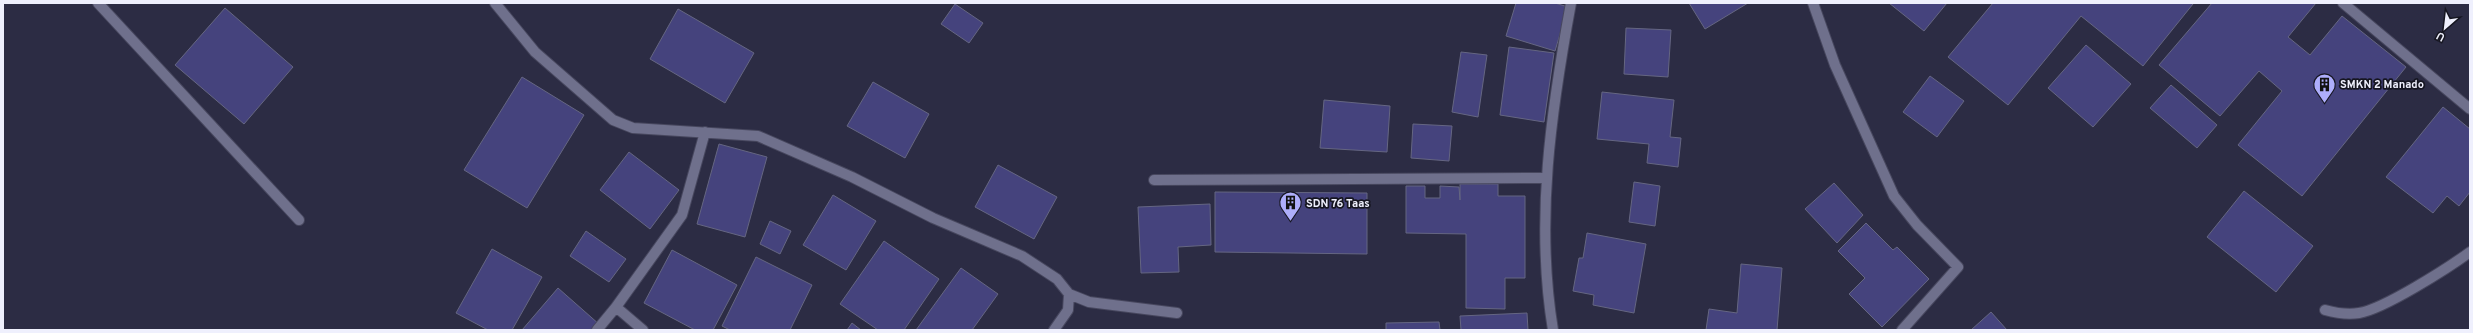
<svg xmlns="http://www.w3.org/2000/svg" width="2473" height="333" font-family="Overpass,sans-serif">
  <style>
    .building { fill: #45437d; stroke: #656682 }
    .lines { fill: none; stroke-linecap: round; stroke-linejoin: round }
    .service-casing { stroke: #47475e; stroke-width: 12 }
    .minor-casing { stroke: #47475e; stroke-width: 12 }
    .service { stroke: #6f708c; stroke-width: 10 }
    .minor { stroke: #6f708c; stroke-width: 10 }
    .labels { text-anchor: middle; stroke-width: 3.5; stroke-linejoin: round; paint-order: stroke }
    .poi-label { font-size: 11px; font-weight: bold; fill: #eff0fd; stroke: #161621; text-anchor: start }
  </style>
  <rect width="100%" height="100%" fill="#2c2c44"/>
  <!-- building -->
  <path class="building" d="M 1516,3 L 1555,3 L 1568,7 L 1555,51 L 1506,36 Z
    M 1689,3 L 1748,3 L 1705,29 Z
    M 1889,3 L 1947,3 L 1924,31 Z
    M 1993,3 L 2192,3 L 2193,4 L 2143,66 L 2081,16 L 2008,105 L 1948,57 Z
    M 2212,3 L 2316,3 L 2288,37 L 2310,55 L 2342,16 L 2406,67 L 2302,196 L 2238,145 L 2282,91 L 2259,71 L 2220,116 L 2159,65 Z
    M 955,4 L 983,23 L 969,43 L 941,24 Z
    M 225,8 L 293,67 L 244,124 L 175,65 Z
    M 678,9 L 754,53 L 725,103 L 650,59 Z
    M 1626,28 L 1671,30 L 1668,77 L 1624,74 Z
    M 2086,45 L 2131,84 L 2093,127 L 2048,88 Z
    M 1509,47 L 1554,53 L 1544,122 L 1500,115 Z
    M 1461,52 L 1487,55 L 1478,117 L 1452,112 Z
    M 1930,76 L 1964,101 L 1937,137 L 1903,112 Z
    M 522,77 L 584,115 L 527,208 L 464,170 Z
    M 873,82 L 929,114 L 905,158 L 847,126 Z
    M 2171,85 L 2217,125 L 2197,148 L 2150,108 Z
    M 1602,92 L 1674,100 L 1670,137 L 1681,138 L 1678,167 L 1647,163 L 1649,144 L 1597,139 Z
    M 1324,100 L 1390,106 L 1387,152 L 1320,148 Z
    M 2443,107 L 2470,129 L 2470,192 L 2459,206 L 2447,196 L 2433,213 L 2386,177 Z
    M 1413,124 L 1452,126 L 1449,161 L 1411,158 Z
    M 719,144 L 767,157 L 745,237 L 697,224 Z
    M 629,152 L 679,190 L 650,229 L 600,190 Z
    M 998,165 L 1057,197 L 1034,239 L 975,207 Z
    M 1634,182 L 1660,186 L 1655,226 L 1629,222 Z
    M 1834,183 L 1863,215 L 1837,243 L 1805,209 Z
    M 1460,184 L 1498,184 L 1498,196 L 1525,196 L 1525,278 L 1505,278 L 1505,309 L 1466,308 L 1466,234 L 1406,233 L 1406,186 L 1425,186 L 1425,198 L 1440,198 L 1440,186 L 1459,187 L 1460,200 Z
    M 2244,191 L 2313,246 L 2276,292 L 2207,237 Z
    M 1215,192 L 1367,193 L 1367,254 L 1215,252 Z
    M 833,195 L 876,221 L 846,270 L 803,245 Z
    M 1210,204 L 1211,245 L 1178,247 L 1179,272 L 1141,273 L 1138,207 Z
    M 770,221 L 791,231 L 780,254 L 760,244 Z
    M 1866,223 L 1893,250 L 1897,247 L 1929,279 L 1882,327 L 1849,294 L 1865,278 L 1838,251 Z
    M 586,231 L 626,259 L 609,282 L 570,256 Z
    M 1587,233 L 1646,244 L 1634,313 L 1593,305 L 1594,295 L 1573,291 L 1579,258 L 1583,258 Z
    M 884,241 L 939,279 L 904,330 L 878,330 L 840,304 Z
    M 492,249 L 542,277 L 512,330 L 488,330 L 456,313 Z
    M 672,250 L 737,285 L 713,330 L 695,330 L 644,303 Z
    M 756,257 L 812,285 L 790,330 L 730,330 L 722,326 Z
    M 1741,264 L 1782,268 L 1777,330 L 1706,330 L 1709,309 L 1737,313 Z
    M 961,268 L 998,294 L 972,330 L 916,330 Z
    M 558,288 L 600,325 L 596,330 L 522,330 Z
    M 1991,312 L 2007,330 L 1971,330 Z
    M 1527,313 L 1528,330 L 1461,330 L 1460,316 Z
    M 1439,322 L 1440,330 L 1386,330 L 1386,323 Z
    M 852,323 L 861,330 L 847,330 Z"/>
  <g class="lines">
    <defs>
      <path id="service" d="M 2343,3 L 2470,109
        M 2325,310 C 2336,313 2347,315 2359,313 C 2384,309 2448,268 2470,252"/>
      <path id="minor" d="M 98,3 L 299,220
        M 495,3 L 535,52 L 613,120 L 633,128 L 758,136 L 852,177 L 933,218 L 1022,256 L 1057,279 L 1069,294 L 1068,310 L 1054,330
        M 1813,3 L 1835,65 L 1894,196 L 1917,225 L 1958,267 L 1902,330
        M 1154,180 L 1545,178
        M 1069,294 L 1089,302 L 1177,313
        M 597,330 L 616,307
        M 643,330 L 616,307 L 682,215 L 705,132
        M 1553,330 C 1535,221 1551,111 1571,3"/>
    </defs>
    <!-- service casing -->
    <use href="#service" class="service-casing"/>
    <!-- minor casing -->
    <use href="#minor" class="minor-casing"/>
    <!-- service -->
    <use href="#service" class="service"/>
    <!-- minor -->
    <use href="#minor" class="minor"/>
  </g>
  <!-- icons -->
  <defs>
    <symbol id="building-pin" viewBox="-11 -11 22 30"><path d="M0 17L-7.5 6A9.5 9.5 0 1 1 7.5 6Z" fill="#aeaefb" stroke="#161621"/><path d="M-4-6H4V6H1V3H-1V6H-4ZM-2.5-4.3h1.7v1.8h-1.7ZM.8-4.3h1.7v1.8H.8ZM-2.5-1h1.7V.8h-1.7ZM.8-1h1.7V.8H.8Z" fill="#111"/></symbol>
  </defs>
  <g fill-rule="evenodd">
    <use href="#building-pin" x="2312" y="72" width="25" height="34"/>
    <use href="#building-pin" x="1278" y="190" width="25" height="34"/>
  </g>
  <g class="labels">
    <!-- poi labels -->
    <g class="poi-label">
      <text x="2340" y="88">SMKN 2 Manado</text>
      <text x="1306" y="207">SDN 76 Taas</text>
    </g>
  </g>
  <!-- border -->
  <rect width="2473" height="333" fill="none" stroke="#eff0fd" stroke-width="8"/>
  <!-- north arrow -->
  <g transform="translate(2445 28) rotate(208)" stroke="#161621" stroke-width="3" paint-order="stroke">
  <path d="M0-3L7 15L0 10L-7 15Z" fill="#eff0fd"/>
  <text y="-6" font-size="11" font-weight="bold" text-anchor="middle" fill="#eff0fd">U</text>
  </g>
</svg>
